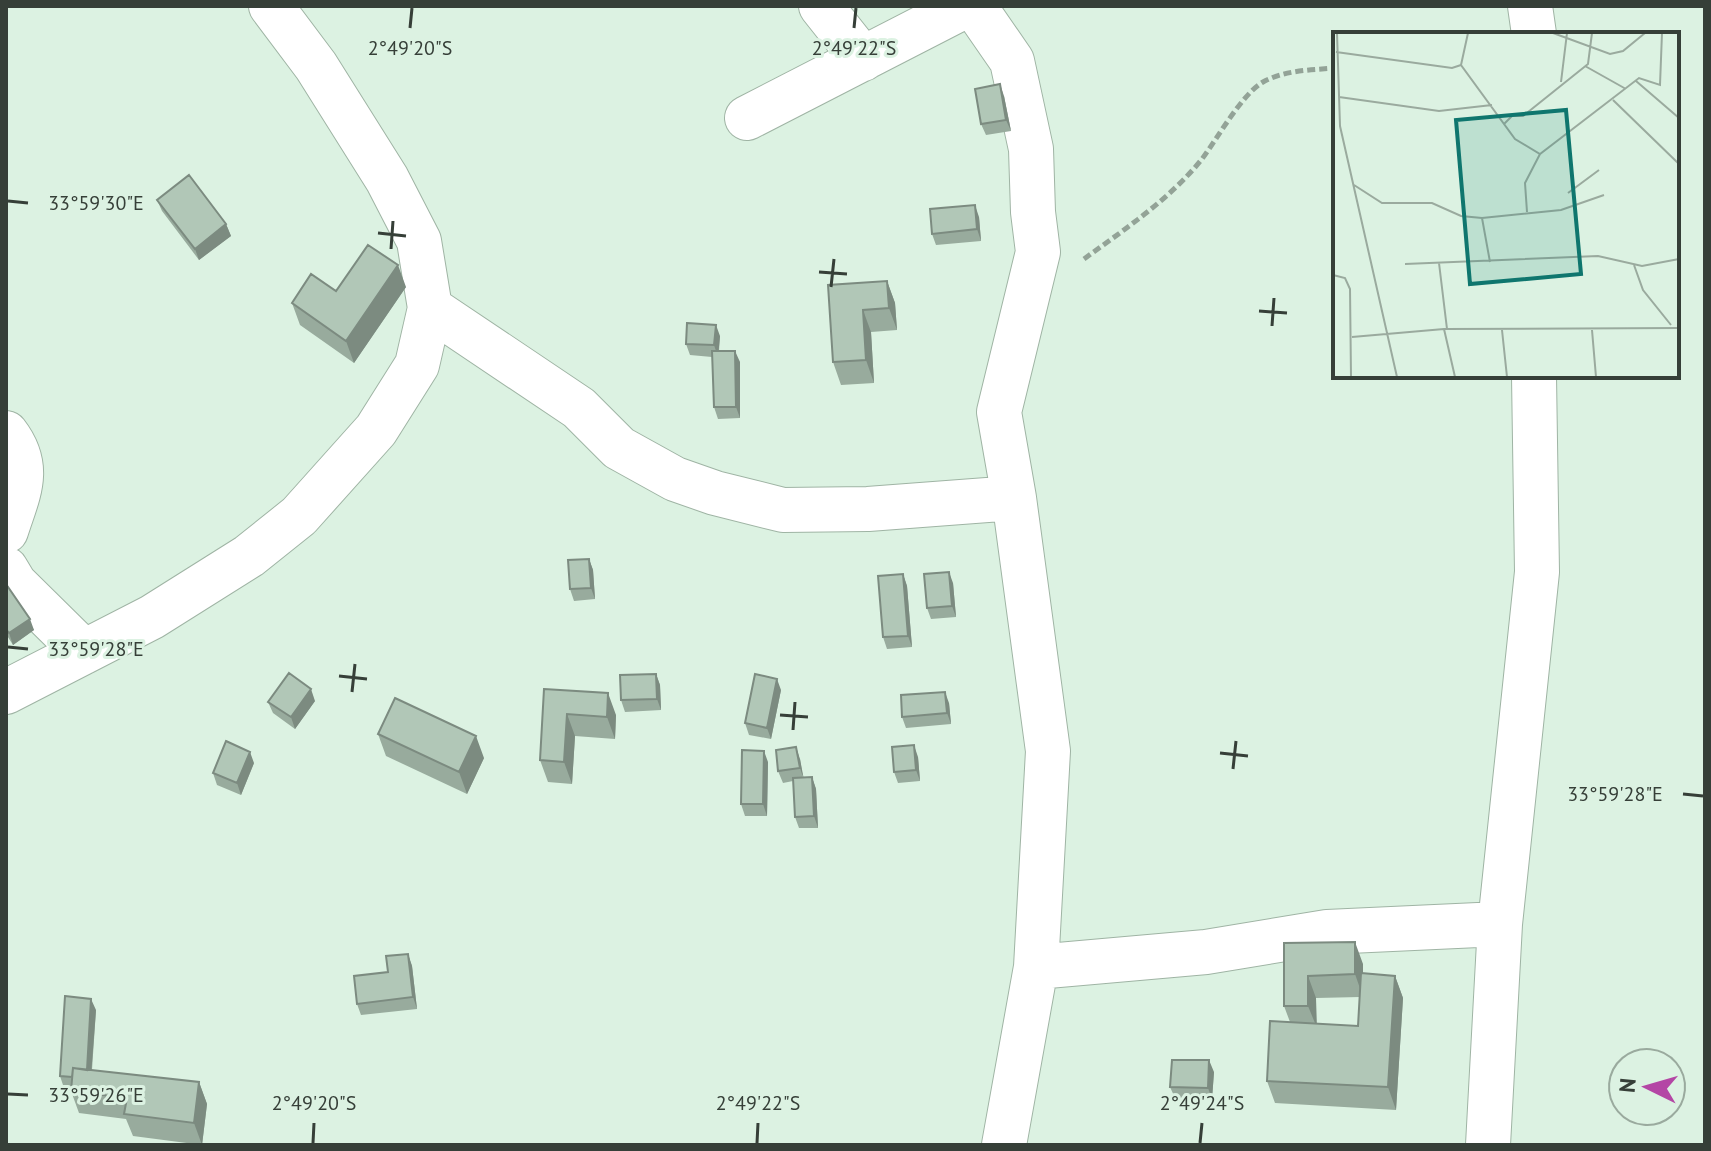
<svg xmlns="http://www.w3.org/2000/svg" width="1711" height="1151" font-family="'PT Sans',sans-serif">
  <style>
    .lines { fill: none; stroke-linecap: round; stroke-linejoin: round }
    .street-casing { stroke: #9fb4a4; stroke-width: 46 }
    .path { stroke: #93a397; stroke-width: 5; stroke-dasharray: 8 4; stroke-linecap: butt }
    .street { stroke: #fff; stroke-width: 44 }
    .wall { fill: #98ab9d; fill-rule: evenodd }
    .shaded-wall { fill: #7c8b80 }
    .building { fill: #b1c7b7; stroke: #7c8b80; stroke-width: 2 }
    .ticks { fill: none; stroke: #363f38; stroke-width: 3 }
    .inset-road { fill: none; stroke: #9aaa9e; stroke-width: 2 }
    .view { fill: #0f766e; fill-opacity: 0.15; stroke: #0f766e; stroke-width: 4 }
    .inset-edge { fill: none; stroke: #363f38; stroke-width: 4 }
    .ticks-label { font-size: 20px; text-anchor: middle; fill: #363f38; stroke: #dcf2e2; stroke-width: 6; stroke-linejoin: round; paint-order: stroke }
  </style>
  <rect width="100%" height="100%" fill="#dcf2e2"/>
  <g class="lines">
    <defs>
      <path id="street" d="M 821,6 L 863,59
        M 974,6 L 1012,61 L 1031,149 L 1033,212 L 1038,252 L 999,412 L 1014,498 L 1048,751 L 1036,967 L 1004,1145
        M 1530,6 L 1534,34
        M 747,118 L 965,6
        M 430,308 L 579,408 L 619,448 L 675,479 L 715,493 L 783,510 L 868,509 L 1014,498
        M 6,433 C 33,468 18,493 6,531
        M 6,569 L 15,584 L 84,652
        M 6,692 L 152,617 L 249,556 L 299,516 L 376,430 L 417,365 L 430,308 L 419,241 L 387,179 L 316,66 L 271,6
        M 1036,967 L 1206,952 L 1327,932 L 1500,924
        M 1488,1145 L 1500,924 L 1537,572 L 1534,376"/>
    </defs>
    <!-- street casing -->
    <use href="#street" class="street-casing"/>
    <!-- path -->
    <path class="path" d="M 1084,259 C 1125,229 1170,199 1202,159 C 1217,139 1242,94 1263,82 C 1285,70 1311,70 1335,68"/>
    <!-- street -->
    <use href="#street" class="street"/>
  </g>
  <!-- wall -->
  <path class="wall" d="M 1004,96 L 1011,131 L 986,135 L 981,124 Z
    M 157,200 L 226,224 L 231,236 L 199,260 L 162,211 Z
    M 979,217 L 981,241 L 936,245 L 932,234 Z
    M 887,281 L 895,303 L 897,330 L 871,332 L 874,383 L 841,385 L 833,362 L 828,285 Z
    M 406,287 L 354,363 L 300,325 L 292,303 L 336,291 Z
    M 720,336 L 719,351 L 740,362 L 740,418 L 718,419 L 714,407 L 712,357 L 690,355 L 686,344 Z
    M 589,559 L 593,570 L 595,599 L 574,601 L 570,589 Z
    M 903,574 L 907,586 L 912,647 L 887,649 L 883,637 Z
    M 953,583 L 956,617 L 931,619 L 927,608 Z
    M 6,584 L 34,630 L 13,645 L 6,634 Z
    M 656,674 L 660,685 L 661,710 L 625,712 L 621,700 Z
    M 544,689 L 616,715 L 615,739 L 575,736 L 572,784 L 548,782 L 540,760 Z
    M 781,690 L 771,739 L 749,735 L 745,723 Z
    M 315,701 L 295,729 L 273,713 L 268,702 Z
    M 949,703 L 951,724 L 906,728 L 902,717 Z
    M 378,734 L 484,758 L 467,794 L 386,756 Z
    M 918,757 L 920,781 L 898,783 L 894,772 Z
    M 800,759 L 803,778 L 812,777 L 816,789 L 818,828 L 799,828 L 795,817 L 793,781 L 783,783 L 778,771 Z
    M 768,762 L 767,816 L 745,816 L 741,804 Z
    M 254,763 L 241,795 L 217,785 L 213,773 Z
    M 1284,943 L 1363,964 L 1363,974 L 1395,976 L 1403,998 L 1396,1110 L 1275,1103 L 1267,1081 L 1290,1022 L 1284,1006 ZM 1360,997 L 1358,1026 L 1316,1024 L 1316,998 Z
    M 408,954 L 412,966 L 417,1009 L 361,1015 L 357,1004 Z
    M 96,1010 L 92,1070 L 199,1082 L 207,1104 L 202,1145 L 133,1136 L 126,1119 L 79,1113 L 71,1091 L 71,1088 L 64,1088 L 60,1076 Z
    M 1214,1072 L 1212,1099 L 1175,1098 L 1170,1087 Z"/>
  <!-- shaded-wall -->
  <path class="shaded-wall" d="M 1000,84 L 1004,96 L 1011,131 L 1006,120 Z
    M 975,205 L 979,217 L 981,241 L 977,229 Z
    M 226,224 L 231,236 L 199,260 L 195,249 Z
    M 398,265 L 406,287 L 354,363 L 346,341 Z
    M 887,281 L 895,303 L 897,330 L 889,308 Z
    M 863,310 L 871,332 L 874,383 L 866,360 Z
    M 716,325 L 720,336 L 718,357 L 714,345 Z
    M 735,351 L 740,362 L 740,418 L 736,407 Z
    M 589,559 L 593,570 L 595,599 L 591,588 Z
    M 949,572 L 953,583 L 956,617 L 952,606 Z
    M 903,574 L 907,586 L 912,647 L 908,636 Z
    M 30,619 L 34,630 L 13,645 L 9,633 Z
    M 656,674 L 660,685 L 661,710 L 657,699 Z
    M 777,679 L 781,690 L 771,739 L 767,728 Z
    M 311,689 L 315,701 L 295,729 L 291,717 Z
    M 945,692 L 949,703 L 951,724 L 947,713 Z
    M 608,693 L 616,715 L 615,739 L 607,717 Z
    M 567,714 L 575,736 L 572,784 L 564,762 Z
    M 476,736 L 484,758 L 467,794 L 459,772 Z
    M 914,745 L 918,757 L 920,781 L 916,770 Z
    M 796,747 L 800,759 L 804,780 L 800,768 Z
    M 764,751 L 768,762 L 767,816 L 763,804 Z
    M 250,752 L 254,763 L 241,795 L 237,783 Z
    M 812,777 L 816,789 L 818,828 L 814,816 Z
    M 1355,942 L 1363,964 L 1363,997 L 1355,974 Z
    M 408,954 L 412,966 L 417,1009 L 413,997 Z
    M 1308,976 L 1316,998 L 1317,1028 L 1308,1006 Z
    M 1395,976 L 1403,998 L 1396,1110 L 1388,1087 Z
    M 91,999 L 96,1010 L 90,1089 L 86,1078 Z
    M 1209,1060 L 1214,1072 L 1212,1099 L 1208,1088 Z
    M 199,1082 L 207,1104 L 202,1145 L 194,1123 Z"/>
  <!-- building -->
  <path class="building" d="M 1000,84 L 1006,120 L 981,124 L 975,89 Z
    M 189,175 L 226,224 L 195,249 L 157,200 Z
    M 975,205 L 977,229 L 932,234 L 930,209 Z
    M 368,245 L 398,265 L 346,341 L 292,303 L 311,274 L 336,291 Z
    M 887,281 L 889,308 L 863,310 L 866,360 L 833,362 L 828,285 Z
    M 687,323 L 716,325 L 714,345 L 686,344 Z
    M 712,351 L 735,351 L 736,407 L 714,407 Z
    M 589,559 L 591,588 L 570,589 L 568,560 Z
    M 949,572 L 952,606 L 927,608 L 924,574 Z
    M 903,574 L 908,636 L 883,637 L 878,576 Z
    M 6,584 L 30,619 L 9,633 L 6,629 Z
    M 289,673 L 311,689 L 291,717 L 268,702 Z
    M 656,674 L 657,699 L 621,700 L 620,675 Z
    M 755,674 L 777,679 L 767,728 L 745,723 Z
    M 544,689 L 608,693 L 607,717 L 567,714 L 564,762 L 540,760 Z
    M 945,692 L 947,713 L 902,717 L 901,695 Z
    M 395,698 L 476,736 L 459,772 L 378,734 Z
    M 226,741 L 250,752 L 237,783 L 213,773 Z
    M 914,745 L 916,770 L 894,772 L 892,747 Z
    M 796,747 L 800,768 L 778,771 L 776,750 Z
    M 742,750 L 764,751 L 763,804 L 741,804 Z
    M 812,777 L 814,816 L 795,817 L 793,778 Z
    M 1355,942 L 1355,974 L 1308,976 L 1308,1006 L 1284,1006 L 1284,943 Z
    M 408,954 L 413,997 L 357,1004 L 354,976 L 388,972 L 386,956 Z
    M 1361,973 L 1395,976 L 1388,1087 L 1267,1081 L 1270,1021 L 1358,1026 Z
    M 65,996 L 91,999 L 87,1070 L 73,1068 L 72,1077 L 60,1076 Z
    M 1172,1060 L 1209,1060 L 1208,1088 L 1170,1087 Z
    M 73,1068 L 199,1082 L 194,1123 L 124,1114 L 127,1098 L 71,1091 Z"/>
  <!-- ticks -->
  <path class="ticks" d="M 410,28 L 412,8M 854,28 L 856,8M 8,201 L 28,203M 378,233 L 406,236M 391,249 L 393,221M 819,272 L 847,274M 831,287 L 834,259M 1259,311 L 1287,313M 1272,326 L 1274,298M 8,647 L 28,649M 339,676 L 367,679M 352,692 L 355,664M 780,715 L 808,717M 793,730 L 795,702M 1220,753 L 1248,756M 1233,769 L 1236,741M 1683,794 L 1703,796M 8,1094 L 28,1095M 313,1143 L 314,1123M 757,1143 L 758,1123M 1200,1143 L 1202,1123"/>
  <!-- overview -->
  <g transform="translate(1333 32)">
    <rect width="346" height="346" fill="#dcf2e2"/>
    <path class="inset-road" d="M 4,1 L 7,94 L 64,345M 135,1 L 128,33 L 182,107 L 207,122 L 306,46 L 327,53 L 329,1M 220,1 L 277,22 L 290,19 L 312,1M 3,20 L 119,36 L 128,33M 252,34 L 293,57M 303,49 L 346,86M 228,50 L 234,1M 6,65 L 106,79 L 159,73M 280,68 L 346,132M 171,92 L 179,84 L 190,84 L 255,32 L 259,1M 21,153 L 49,171 L 99,171 L 128,184 L 149,186 L 228,178 L 271,163M 235,161 L 266,138M 194,180 L 192,151 L 207,122M 149,186 L 157,230M 106,231 L 114,297M 72,232 L 265,224 L 309,234 L 346,227M 301,233 L 310,258 L 338,293M 0,243 L 12,246 L 17,257 L 18,345M 111,297 L 122,345M 169,298 L 174,345M 259,298 L 263,345M 19,305 L 111,297 L 346,296"/>
    <path class="view" d="M 233,78 L 248,242 L 137,252 L 123,88 Z"/>
    <rect width="346" height="346" class="inset-edge"/>
  </g>
  <g class="ticks-label">
    <text x="410" y="55">2°49'20"S</text>
    <text x="854" y="55">2°49'22"S</text>
    <text x="96" y="210">33°59'30"E</text>
    <text x="96" y="656">33°59'28"E</text>
    <text x="1615" y="801">33°59'28"E</text>
    <text x="96" y="1102">33°59'26"E</text>
    <text x="314" y="1110">2°49'20"S</text>
    <text x="758" y="1110">2°49'22"S</text>
    <text x="1202" y="1110">2°49'24"S</text>
  </g>
  <!-- border -->
  <rect width="1711" height="1151" fill="none" stroke="#363f38" stroke-width="16"/>
  <!-- north arrow -->
  <g transform="translate(1647 1087) rotate(275)"><circle r="38" fill="#dcf2e2" stroke="#9aaa9e" stroke-width="2"/>
  <path d="M0-6L14 30L0 20L-14 30Z" fill="#b446a5"/>
  <text y="-12" font-size="22" font-weight="bold" text-anchor="middle" fill="#363f38">N</text>
  </g>
</svg>
